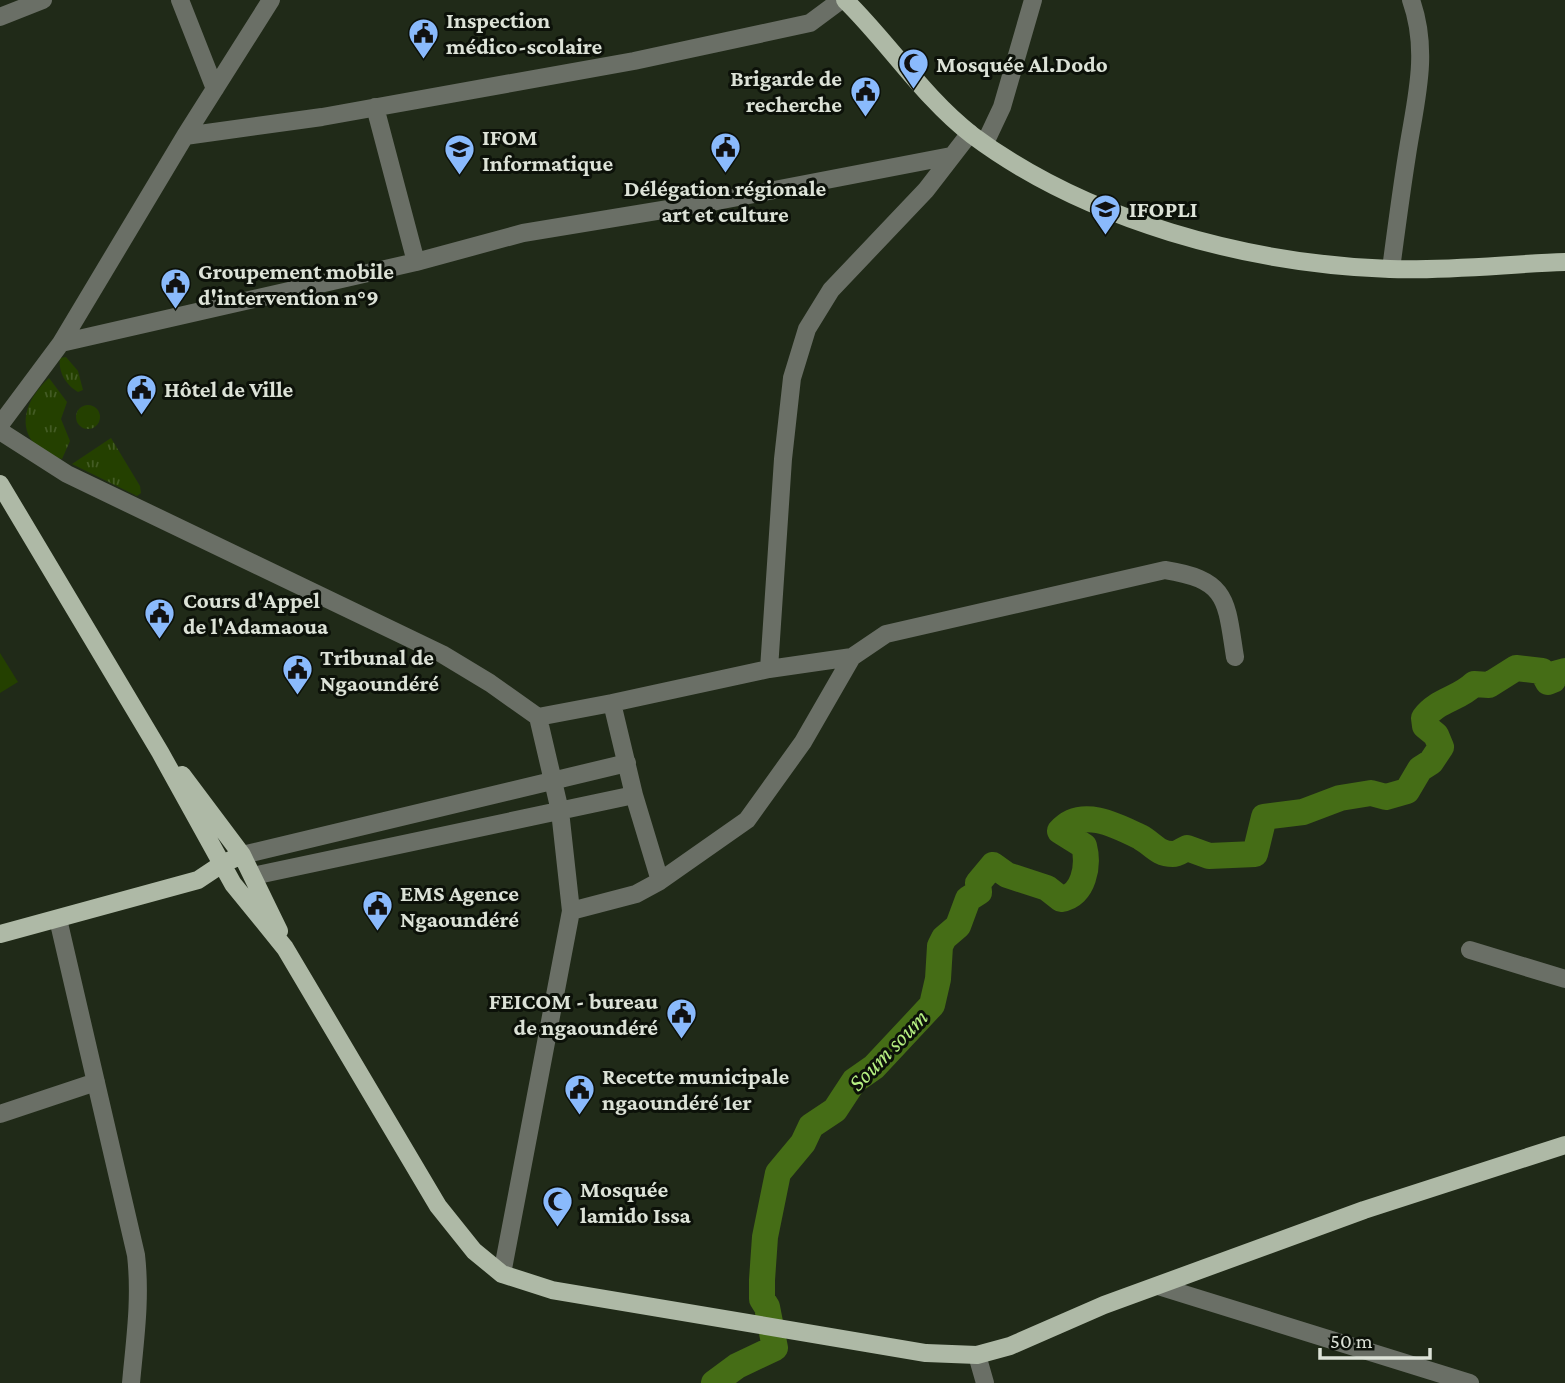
<svg xmlns="http://www.w3.org/2000/svg" width="1565" height="1383" font-family="'Crimson Pro',serif">
  <style>
    .grass { fill: url(#grass-tufts) }
    .pitch { fill: #244000 }
    .lines { fill: none; stroke-linecap: round; stroke-linejoin: round }
    .river { stroke: #456d16; stroke-width: 26 }
    .minor { stroke: #6a6f66; stroke-width: 18 }
    .major { stroke: #aeb9a6; stroke-width: 18 }
    .labels { text-anchor: middle; stroke-width: 6; stroke-linejoin: round; paint-order: stroke }
    .poi-label { font-size: 23px; font-weight: bold; fill: #dce2d7; stroke: #0c1109; text-anchor: start }
    .water-label { font-size: 24px; font-style: italic; fill: #b6f082; stroke: #0c1109 }
  </style>
  <defs>
    <pattern id="grass-tufts" width="24" height="20" patternUnits="userSpaceOnUse" patternTransform="scale(1.75)"><rect width="24" height="20" fill="#244000"/><path d="M3 7l-1-3M5 7V3M7 7l1-3M15 17l-1-3M17 17v-4M19 17l1-3" fill="none" stroke="#435b24"/></pattern>
  </defs>
  <rect width="100%" height="100%" fill="#202a18"/>
  <!-- grass -->
  <path class="grass" d="M 66,357 L 78,371 L 83,390 L 78,392 C 66,385 58,372 60,358 Z
    M 49,378 L 67,402 L 61,419 L 70,441 L 62,459 C 15,446 17,407 49,378 Z
    M76 417a12 12 0 1 1 24 0a12 12 0 1 1-24 0Z
    M 111,438 L 140,486 L 141,493 L 137,496 L 72,464 Z"/>
  <!-- pitch -->
  <path class="pitch" d="M 0,653 L 18,682 L 0,693 Z"/>
  <g class="lines">
    <!-- river -->
    <path class="river" d="M 714,1383 L 737,1366 L 775,1348 L 767,1307 L 762,1299 L 762,1280 L 765,1237 L 778,1173 L 803,1143 L 811,1126 L 835,1110 L 854,1081 L 874,1067 L 932,1005 L 938,979 L 940,946 L 944,938 L 958,926 L 968,899 L 979,892 L 978,883 L 993,865 L 1007,875 L 1047,888 L 1061,899 C 1084,896 1089,865 1084,846 L 1060,831 C 1081,807 1116,825 1140,837 C 1152,843 1157,854 1173,854 C 1178,854 1182,850 1187,848 L 1209,856 L 1255,854 L 1264,817 L 1303,812 L 1340,798 L 1371,793 L 1386,797 L 1407,791 L 1420,769 L 1431,762 L 1441,747 L 1436,735 L 1425,726 L 1424,718 C 1437,700 1459,699 1474,684 L 1489,685 L 1516,668 L 1542,671 L 1548,682 L 1553,680 L 1554,674 L 1565,671"/>
    <!-- minor -->
    <path class="minor" d="M 180,0 L 215,89
      M 0,17 L 43,0
      M 375,107 L 416,262
      M 185,136 L 322,117 L 634,61 L 810,23 L 841,0
      M 985,143 L 1002,107 L 1033,0
      M 1391,269 C 1396,231 1401,193 1407,155 C 1415,102 1430,53 1411,0
      M 61,343 L 416,262 L 523,233 L 717,201 L 951,156
      M 0,425 L 61,343 L 185,136 L 271,0
      M 0,431 L 67,474 L 442,654 L 490,683 L 538,717 L 560,811 L 571,911 L 502,1274
      M 769,669 L 852,657 L 886,634 L 1165,570 C 1229,580 1226,601 1235,657
      M 612,703 L 769,669 L 783,459 L 792,378 L 807,329 L 831,290 L 926,190 L 970,133
      M 538,717 L 612,703 L 634,795 L 660,881 L 636,894 L 571,911
      M 242,855 L 627,763
      M 253,876 L 634,795
      M 660,881 L 747,820 L 803,742 L 852,657
      M 58,919 L 136,1255 C 141,1299 135,1339 131,1383
      M 1470,950 L 1565,979
      M 0,1114 L 96,1082
      M 1158,1286 L 1470,1383
      M 977,1355 L 985,1383"/>
    <!-- major -->
    <path class="major" d="M 845,0 C 889,43 923,97 972,135 C 1087,221 1248,264 1390,269 C 1448,271 1507,264 1565,262
      M 0,484 L 160,752 L 233,884 L 285,948 L 438,1206 L 474,1251 L 502,1274 L 552,1290 L 926,1353 L 977,1355 L 1010,1346 L 1104,1305 L 1364,1210 L 1565,1145
      M 182,775 L 242,855 L 279,931
      M 0,934 L 198,880 L 222,864 L 242,855"/>
  </g>
  <!-- icons -->
  <defs>
    <symbol id="civic-pin" viewBox="-11 -11 22 30"><path d="M0 17L-7.5 6A9.5 9.5 0 1 1 7.5 6Z" fill="#8abafc" stroke="#0c1109"/><path d="M-.6-6.5H3V-4.5H.6V-3L4-1V1h2V6H-6V1h2V-1L-.6-3ZM-1.2 2.5V6h2.4V2.5Z" fill="#111"/></symbol>
    <symbol id="mosque-pin" viewBox="-11 -11 22 30"><path d="M0 17L-7.5 6A9.5 9.5 0 1 1 7.5 6Z" fill="#8abafc" stroke="#0c1109"/><path d="M3.5-4.9A6 6 0 1 0 3.5 4.9A5 5 0 1 1 3.5-4.9Z" fill="#111"/></symbol>
    <symbol id="university-pin" viewBox="-11 -11 22 30"><path d="M0 17L-7.5 6A9.5 9.5 0 1 1 7.5 6Z" fill="#8abafc" stroke="#0c1109"/><path d="M0-5L7-2L0 1L-7-2ZM-4 1L0 2.5L4 1V4Q0 6-4 4Z" fill="#111"/></symbol>
  </defs>
  <g fill-rule="evenodd">
    <use href="#civic-pin" x="406" y="16" width="35" height="47"/>
    <use href="#mosque-pin" x="896" y="46" width="35" height="47"/>
    <use href="#civic-pin" x="848" y="74" width="35" height="47"/>
    <use href="#civic-pin" x="708" y="130" width="35" height="47"/>
    <use href="#university-pin" x="442" y="132" width="35" height="47"/>
    <use href="#university-pin" x="1088" y="192" width="35" height="47"/>
    <use href="#civic-pin" x="158" y="266" width="35" height="47"/>
    <use href="#civic-pin" x="124" y="372" width="35" height="47"/>
    <use href="#civic-pin" x="142" y="596" width="35" height="47"/>
    <use href="#civic-pin" x="280" y="652" width="35" height="47"/>
    <use href="#civic-pin" x="360" y="888" width="35" height="47"/>
    <use href="#civic-pin" x="664" y="996" width="35" height="47"/>
    <use href="#civic-pin" x="562" y="1072" width="35" height="47"/>
    <use href="#mosque-pin" x="540" y="1184" width="35" height="47"/>
  </g>
  <g class="labels">
    <!-- poi labels -->
    <g class="poi-label">
      <text x="446" y="28">Inspection<tspan x="446" dy="26">médico-scolaire</tspan></text>
      <text x="936" y="72">Mosquée Al.Dodo</text>
      <text x="842" y="86" text-anchor="end">Brigarde de<tspan x="842" dy="26">recherche</tspan></text>
      <text x="482" y="145">IFOM<tspan x="482" dy="26">Informatique</tspan></text>
      <text x="725" y="196" text-anchor="middle">Délégation régionale<tspan x="725" dy="26">art et culture</tspan></text>
      <text x="1129" y="217">IFOPLI</text>
      <text x="198" y="279">Groupement mobile<tspan x="198" dy="26">d'intervention n°9</tspan></text>
      <text x="164" y="397">Hôtel de Ville</text>
      <text x="183" y="608">Cours d'Appel<tspan x="183" dy="26">de l'Adamaoua</tspan></text>
      <text x="320" y="665">Tribunal de<tspan x="320" dy="26">Ngaoundéré</tspan></text>
      <text x="400" y="901">EMS Agence<tspan x="400" dy="26">Ngaoundéré</tspan></text>
      <text x="658" y="1009" text-anchor="end">FEICOM - bureau<tspan x="658" dy="26">de ngaoundéré</tspan></text>
      <text x="602" y="1084">Recette municipale<tspan x="602" dy="26">ngaoundéré 1er</tspan></text>
      <text x="580" y="1197">Mosquée<tspan x="580" dy="26">lamido Issa</tspan></text>
    </g>
    <!-- water labels -->
    <g class="water-label">
      <text transform="translate(888 1050) rotate(-46)" y="8">Soum soum</text>
    </g>
  </g>
  <!-- scale -->
  <path d="M1320 1348v10h110v-10" fill="none" stroke="#dce2d7" stroke-width="3.5"/>
  <text x="1330" y="1348" font-size="21" fill="#dce2d7" stroke="#0c1109" stroke-width="5" paint-order="stroke">50 m</text>
</svg>
